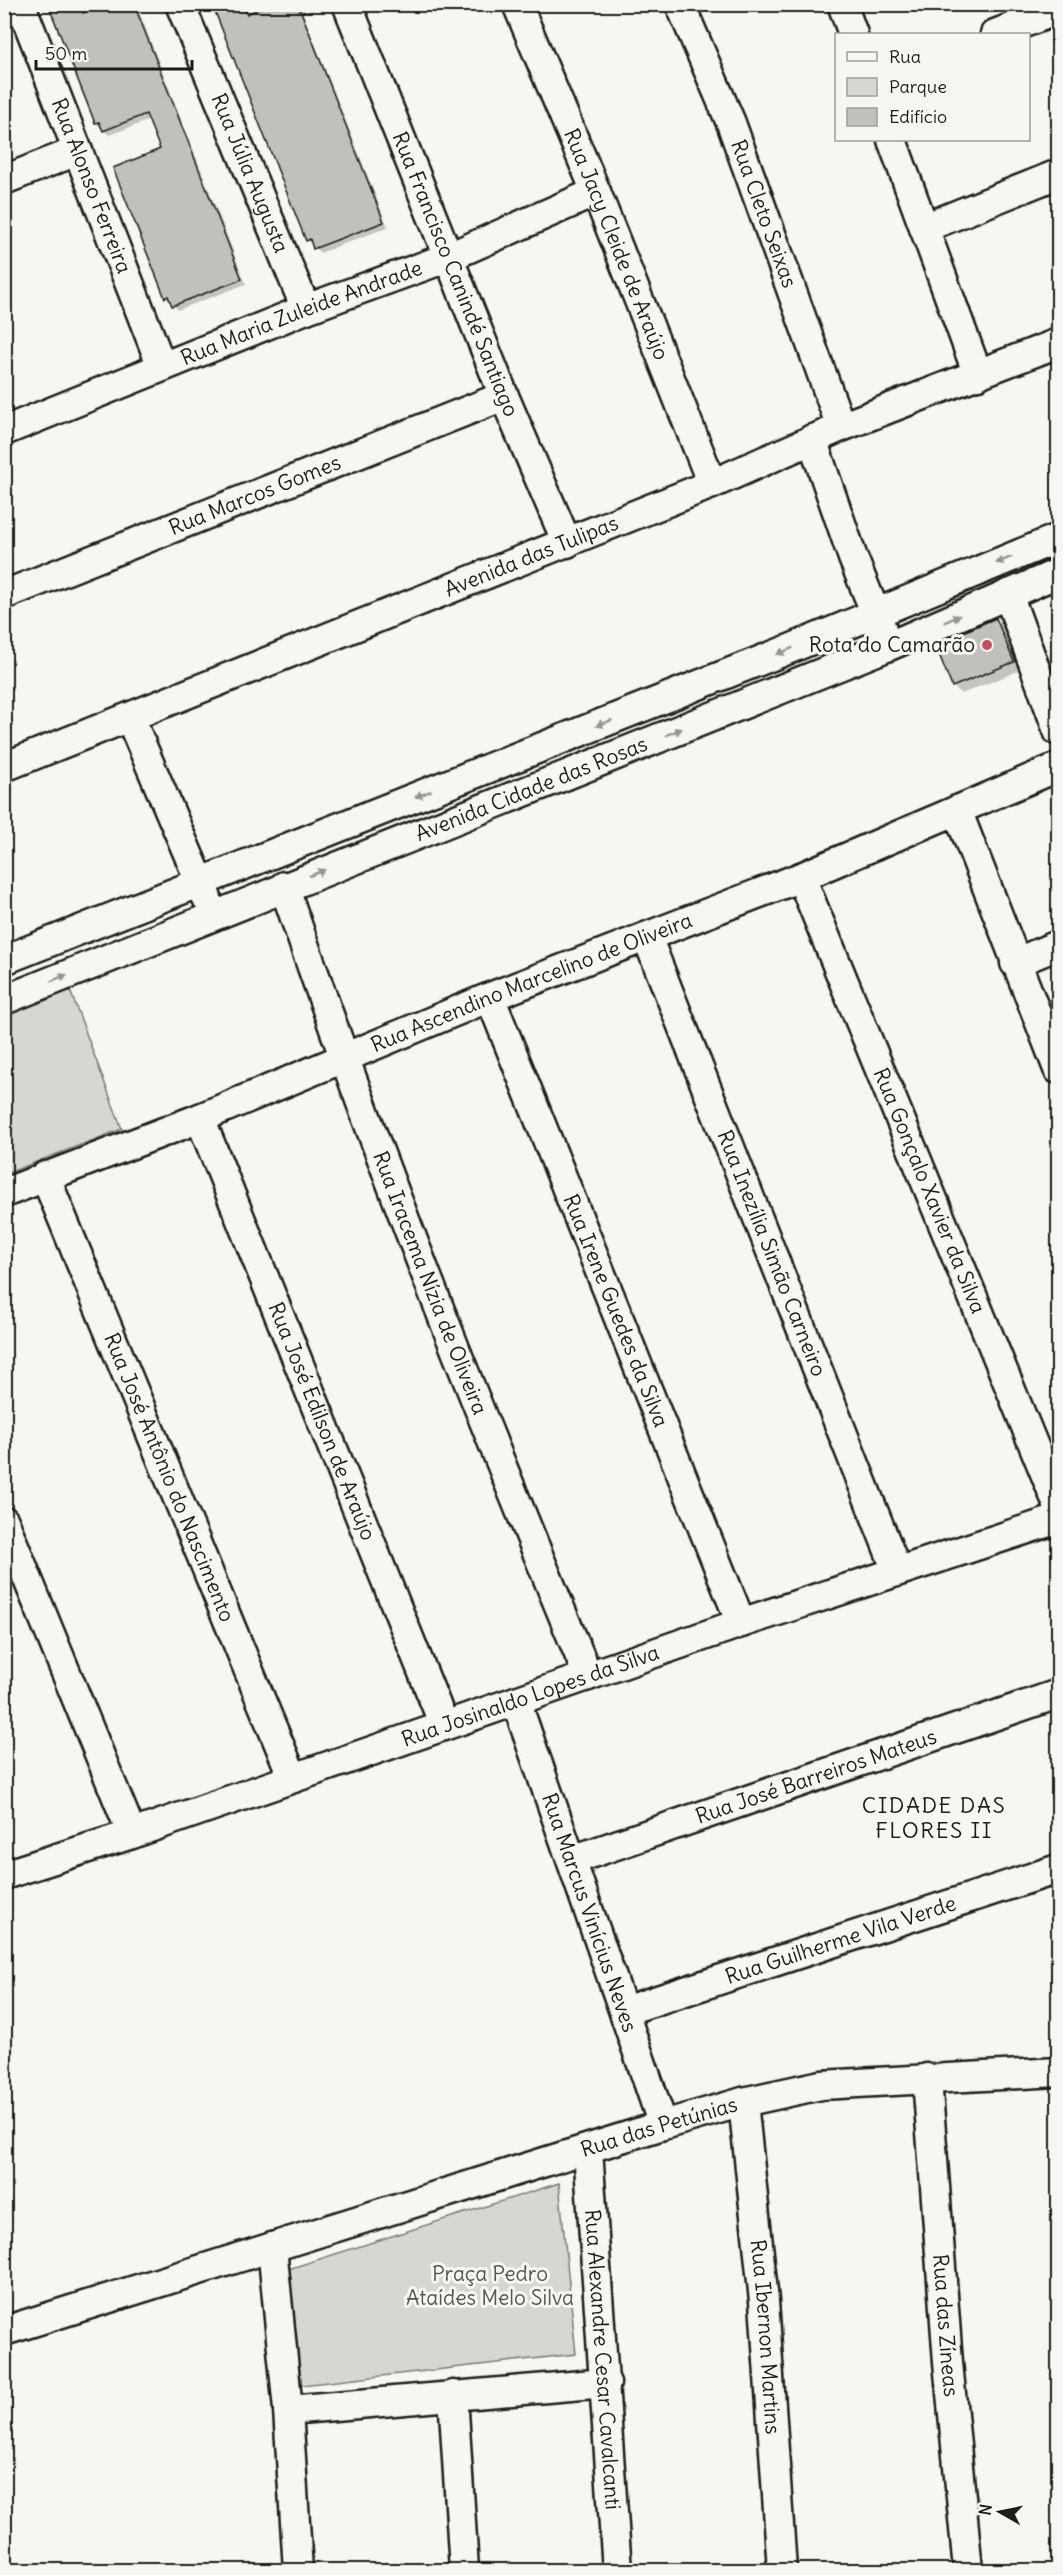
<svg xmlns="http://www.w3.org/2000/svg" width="1063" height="2575" font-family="Delius,sans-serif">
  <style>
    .green { fill: #d6d6d2; stroke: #797977; stroke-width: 1.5 }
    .shadow { fill: #0003 }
    .building { fill: #c0c0bd; stroke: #1c1c1c; stroke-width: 1.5 }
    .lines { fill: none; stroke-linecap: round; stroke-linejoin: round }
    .minor-casing { stroke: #1c1c1c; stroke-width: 33 }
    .minor { stroke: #f6f6f2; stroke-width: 28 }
    .oneway { fill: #949492 }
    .poi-dot { fill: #d1495b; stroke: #f6f6f2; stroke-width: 2 }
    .labels { text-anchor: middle; stroke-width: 6; stroke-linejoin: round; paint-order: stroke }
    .street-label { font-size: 21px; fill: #1c1c1c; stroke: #f6f6f2 }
    .poi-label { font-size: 21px; fill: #1c1c1c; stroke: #f6f6f2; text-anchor: end }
    .park-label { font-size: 21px; fill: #545453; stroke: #f6f6f2 }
    .neighbourhood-label { font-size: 22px; letter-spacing: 1.5px; fill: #1c1c1c; stroke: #f6f6f2 }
  </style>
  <rect width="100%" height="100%" fill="#f6f6f2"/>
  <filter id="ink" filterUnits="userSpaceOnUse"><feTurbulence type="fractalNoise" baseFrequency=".0167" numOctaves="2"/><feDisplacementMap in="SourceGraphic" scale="12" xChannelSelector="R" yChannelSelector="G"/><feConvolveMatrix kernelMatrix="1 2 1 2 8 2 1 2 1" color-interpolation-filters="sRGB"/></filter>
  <g filter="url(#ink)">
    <!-- green -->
    <path class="green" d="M 68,985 L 122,1129 L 5,1174 L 5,1010 Z
      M 559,2183 L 576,2354 L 293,2386 L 285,2270 Z"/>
    <!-- shadow -->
    <path class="shadow" d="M 50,4 L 136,4 L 246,284 L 178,310 L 166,297 L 162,150 L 150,120 L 109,135 L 96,123 Z
      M 214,4 L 245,4 L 249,14 L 297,6 L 302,11 L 388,227 L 320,253 L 308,240 Z
      M 996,619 L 1004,627 L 1021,670 L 961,694 L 953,686 Z"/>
    <!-- building -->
    <path class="building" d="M 48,4 L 79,4 L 83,13 L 104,4 L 134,4 L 242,279 L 172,306 L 168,296 L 165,298 L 113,168 L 160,149 L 146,114 L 103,131 L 99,122 L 95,123 Z
      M 212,4 L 243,4 L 247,14 L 270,4 L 298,4 L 384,222 L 313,249 L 310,239 L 306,241 Z
      M 996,618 L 1014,662 L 952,687 L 935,644 Z"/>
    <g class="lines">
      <defs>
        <g id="minor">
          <path id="s1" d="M 180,4 L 306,309"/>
          <path id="s2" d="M 347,4 L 504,396 L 567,543"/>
          <path id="s3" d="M 517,4 L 596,192 L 712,484"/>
          <path id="s4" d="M 680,4 L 731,123 L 841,427"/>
          <path d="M 842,4 L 853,34"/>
          <path id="s5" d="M 4,11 L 21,5 L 162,367"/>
          <path d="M 995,34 L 1058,10"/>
          <path d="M 892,140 L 978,375"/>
          <path d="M 4,180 L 77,151"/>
          <path d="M 924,228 L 1058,174"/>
          <path id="s6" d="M 4,431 L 306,309 L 449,257 L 596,192"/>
          <path d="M 812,439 L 853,558 L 882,629"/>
          <path d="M 1008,594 L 1058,731"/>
          <path id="s7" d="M 4,595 L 504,396"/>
          <path d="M 130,718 L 207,898"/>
          <path id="s8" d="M 4,767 L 712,484 L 841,427 L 1058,343"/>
          <path d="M 957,810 L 1058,1069"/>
          <path id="s9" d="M 801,877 L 1058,1505"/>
          <path id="s10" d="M 284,886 C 375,1154 480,1415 588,1676"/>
          <path id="s11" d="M 647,937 L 897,1571"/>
          <path d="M 4,960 L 792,648 L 1058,538"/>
          <path d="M 1015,963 L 1058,945"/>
          <path id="s12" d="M 490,997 L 741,1623"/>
          <path id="s13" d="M 4,1000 L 889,646 L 1058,573"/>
          <path id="s14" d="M 200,1118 L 444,1725"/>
          <path id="s15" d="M 45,1176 L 293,1778"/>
          <path id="s16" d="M 4,1193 L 200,1118 L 490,997 L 801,877 L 1058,767"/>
          <path d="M 4,1521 L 132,1834"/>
          <path id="s17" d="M 516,1701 L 663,2125"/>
          <path id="s18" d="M 572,1860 L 1058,1694"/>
          <path id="s19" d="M 4,1875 L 132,1834 L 741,1623 L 1058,1519"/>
          <path id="s20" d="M 624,2011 L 1058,1869"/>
          <path id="s21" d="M 927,2078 L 948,2362 L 968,2570"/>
          <path id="s22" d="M 743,2102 L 764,2301 L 782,2570"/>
          <path id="s23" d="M 588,2150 L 617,2570"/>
          <path d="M 272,2247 L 288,2410 L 298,2570"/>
          <path id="s24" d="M 4,2331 L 663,2125 L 743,2102 L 821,2085 L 1058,2072"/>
          <path d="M 453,2395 L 464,2570"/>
          <path d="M 288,2410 L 606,2383"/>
        </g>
      </defs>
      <!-- minor casing -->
      <use href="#minor" class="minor-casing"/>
      <!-- minor -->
      <use href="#minor" class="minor"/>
    </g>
    <!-- one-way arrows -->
    <defs><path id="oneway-solid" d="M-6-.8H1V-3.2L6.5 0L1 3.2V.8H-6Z" transform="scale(1.5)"/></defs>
    <g class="oneway">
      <use href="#oneway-solid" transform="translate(1004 560) rotate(158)"/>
      <use href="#oneway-solid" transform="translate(952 619) rotate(-24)"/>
      <use href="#oneway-solid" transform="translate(785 651) rotate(158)"/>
      <use href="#oneway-solid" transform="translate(604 723) rotate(159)"/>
      <use href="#oneway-solid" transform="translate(674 732) rotate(-22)"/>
      <use href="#oneway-solid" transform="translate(423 794) rotate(159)"/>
      <use href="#oneway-solid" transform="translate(317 873) rotate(-22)"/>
      <use href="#oneway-solid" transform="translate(59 978) rotate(-22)"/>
    </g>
  </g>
  <!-- markers -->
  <circle class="poi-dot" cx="987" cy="645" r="6"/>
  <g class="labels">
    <!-- street labels -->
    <g class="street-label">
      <text dy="7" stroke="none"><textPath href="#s1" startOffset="183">Rua Júlia Augusta</textPath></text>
      <text dy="7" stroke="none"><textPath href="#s5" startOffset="212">Rua Alonso Ferreira</textPath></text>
      <text dy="7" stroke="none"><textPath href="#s4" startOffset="226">Rua Cleto Seixas</textPath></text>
      <text dy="7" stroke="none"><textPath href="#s3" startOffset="260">Rua Jacy Cleide de Araújo</textPath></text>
      <text dy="7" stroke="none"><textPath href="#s2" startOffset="291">Rua Francisco Canindé Santiago</textPath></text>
      <text dy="7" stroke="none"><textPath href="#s6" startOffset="320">Rua Maria Zuleide Andrade</textPath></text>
      <text dy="7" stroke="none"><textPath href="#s7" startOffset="270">Rua Marcos Gomes</textPath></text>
      <text dy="7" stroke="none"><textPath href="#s8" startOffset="568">Avenida das Tulipas</textPath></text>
      <text dy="7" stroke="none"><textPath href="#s13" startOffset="568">Avenida Cidade das Rosas</textPath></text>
      <text dy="7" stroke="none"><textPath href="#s16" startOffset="568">Rua Ascendino Marcelino de Oliveira</textPath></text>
      <text dy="7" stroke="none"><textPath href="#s9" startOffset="339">Rua Gonçalo Xavier da Silva</textPath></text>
      <text dy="7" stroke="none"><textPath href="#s11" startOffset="340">Rua Inezília Simão Carneiro</textPath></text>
      <text dy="7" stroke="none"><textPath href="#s10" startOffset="423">Rua Iracema Nízia de Oliveira</textPath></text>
      <text dy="7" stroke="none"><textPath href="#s12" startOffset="338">Rua Irene Guedes da Silva</textPath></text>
      <text dy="7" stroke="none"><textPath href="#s14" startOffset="327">Rua José Edilson de Araújo</textPath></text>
      <text dy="7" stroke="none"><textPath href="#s15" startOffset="326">Rua José Antônio do Nascimento</textPath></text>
      <text dy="7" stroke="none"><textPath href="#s19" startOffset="556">Rua Josinaldo Lopes da Silva</textPath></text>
      <text dy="7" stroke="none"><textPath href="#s18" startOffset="258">Rua José Barreiros Mateus</textPath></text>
      <text dy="7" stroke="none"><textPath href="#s17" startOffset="224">Rua Marcus Vinícius Neves</textPath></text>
      <text dy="7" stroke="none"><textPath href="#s20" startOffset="228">Rua Guilherme Vila Verde</textPath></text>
      <text dy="7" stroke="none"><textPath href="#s24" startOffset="686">Rua das Petúnias</textPath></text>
      <text dy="7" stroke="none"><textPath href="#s21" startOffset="248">Rua das Zíneas</textPath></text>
      <text dy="7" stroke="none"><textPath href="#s22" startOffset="236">Rua Ibernon Martins</textPath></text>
      <text dy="7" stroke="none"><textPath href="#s23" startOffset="210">Rua Alexandre Cesar Cavalcanti</textPath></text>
    </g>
    <!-- poi labels -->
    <g class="poi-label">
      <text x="975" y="652">Rota do Camarão</text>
    </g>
    <!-- park labels -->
    <g class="park-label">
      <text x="490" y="2281">Praça Pedro<tspan x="490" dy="24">Ataídes Melo Silva</tspan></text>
    </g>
    <!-- neighbourhood labels -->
    <g class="neighbourhood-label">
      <text x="934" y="1813">CIDADE DAS<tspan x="934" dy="25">FLORES II</tspan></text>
    </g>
  </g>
  <!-- margin -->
  <rect width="1063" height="2575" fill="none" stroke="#f6f6f2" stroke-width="24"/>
  <rect x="12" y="12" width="1039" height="2551" fill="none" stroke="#1c1c1c" stroke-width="2" filter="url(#ink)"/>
  <!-- legend -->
  <rect x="835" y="33" width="195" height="108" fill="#f6f6f2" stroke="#9f9f9c" stroke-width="1.5"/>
  <rect x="847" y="52" width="30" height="9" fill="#f6f6f2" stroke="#9f9f9c" stroke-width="1.5"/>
  <text x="889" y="63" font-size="18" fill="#1c1c1c">Rua</text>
  <rect x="847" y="78" width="30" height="18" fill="#d6d6d2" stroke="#9f9f9c" stroke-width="1.5"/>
  <text x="889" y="93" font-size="18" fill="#1c1c1c">Parque</text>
  <rect x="847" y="108" width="30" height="18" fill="#c0c0bd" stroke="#9f9f9c" stroke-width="1.5"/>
  <text x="889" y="123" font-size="18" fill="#1c1c1c">Edifício</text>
  <!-- north arrow -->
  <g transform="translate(1000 2512) rotate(279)" stroke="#f6f6f2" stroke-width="4.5" paint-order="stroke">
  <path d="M0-4.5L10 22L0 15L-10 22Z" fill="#1c1c1c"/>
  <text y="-9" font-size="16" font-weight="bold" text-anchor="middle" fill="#1c1c1c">N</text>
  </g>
  <!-- scale -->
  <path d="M36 60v9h156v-9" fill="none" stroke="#1c1c1c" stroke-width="3"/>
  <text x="45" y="60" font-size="18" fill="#1c1c1c" stroke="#f6f6f2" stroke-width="4.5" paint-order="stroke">50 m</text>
</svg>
